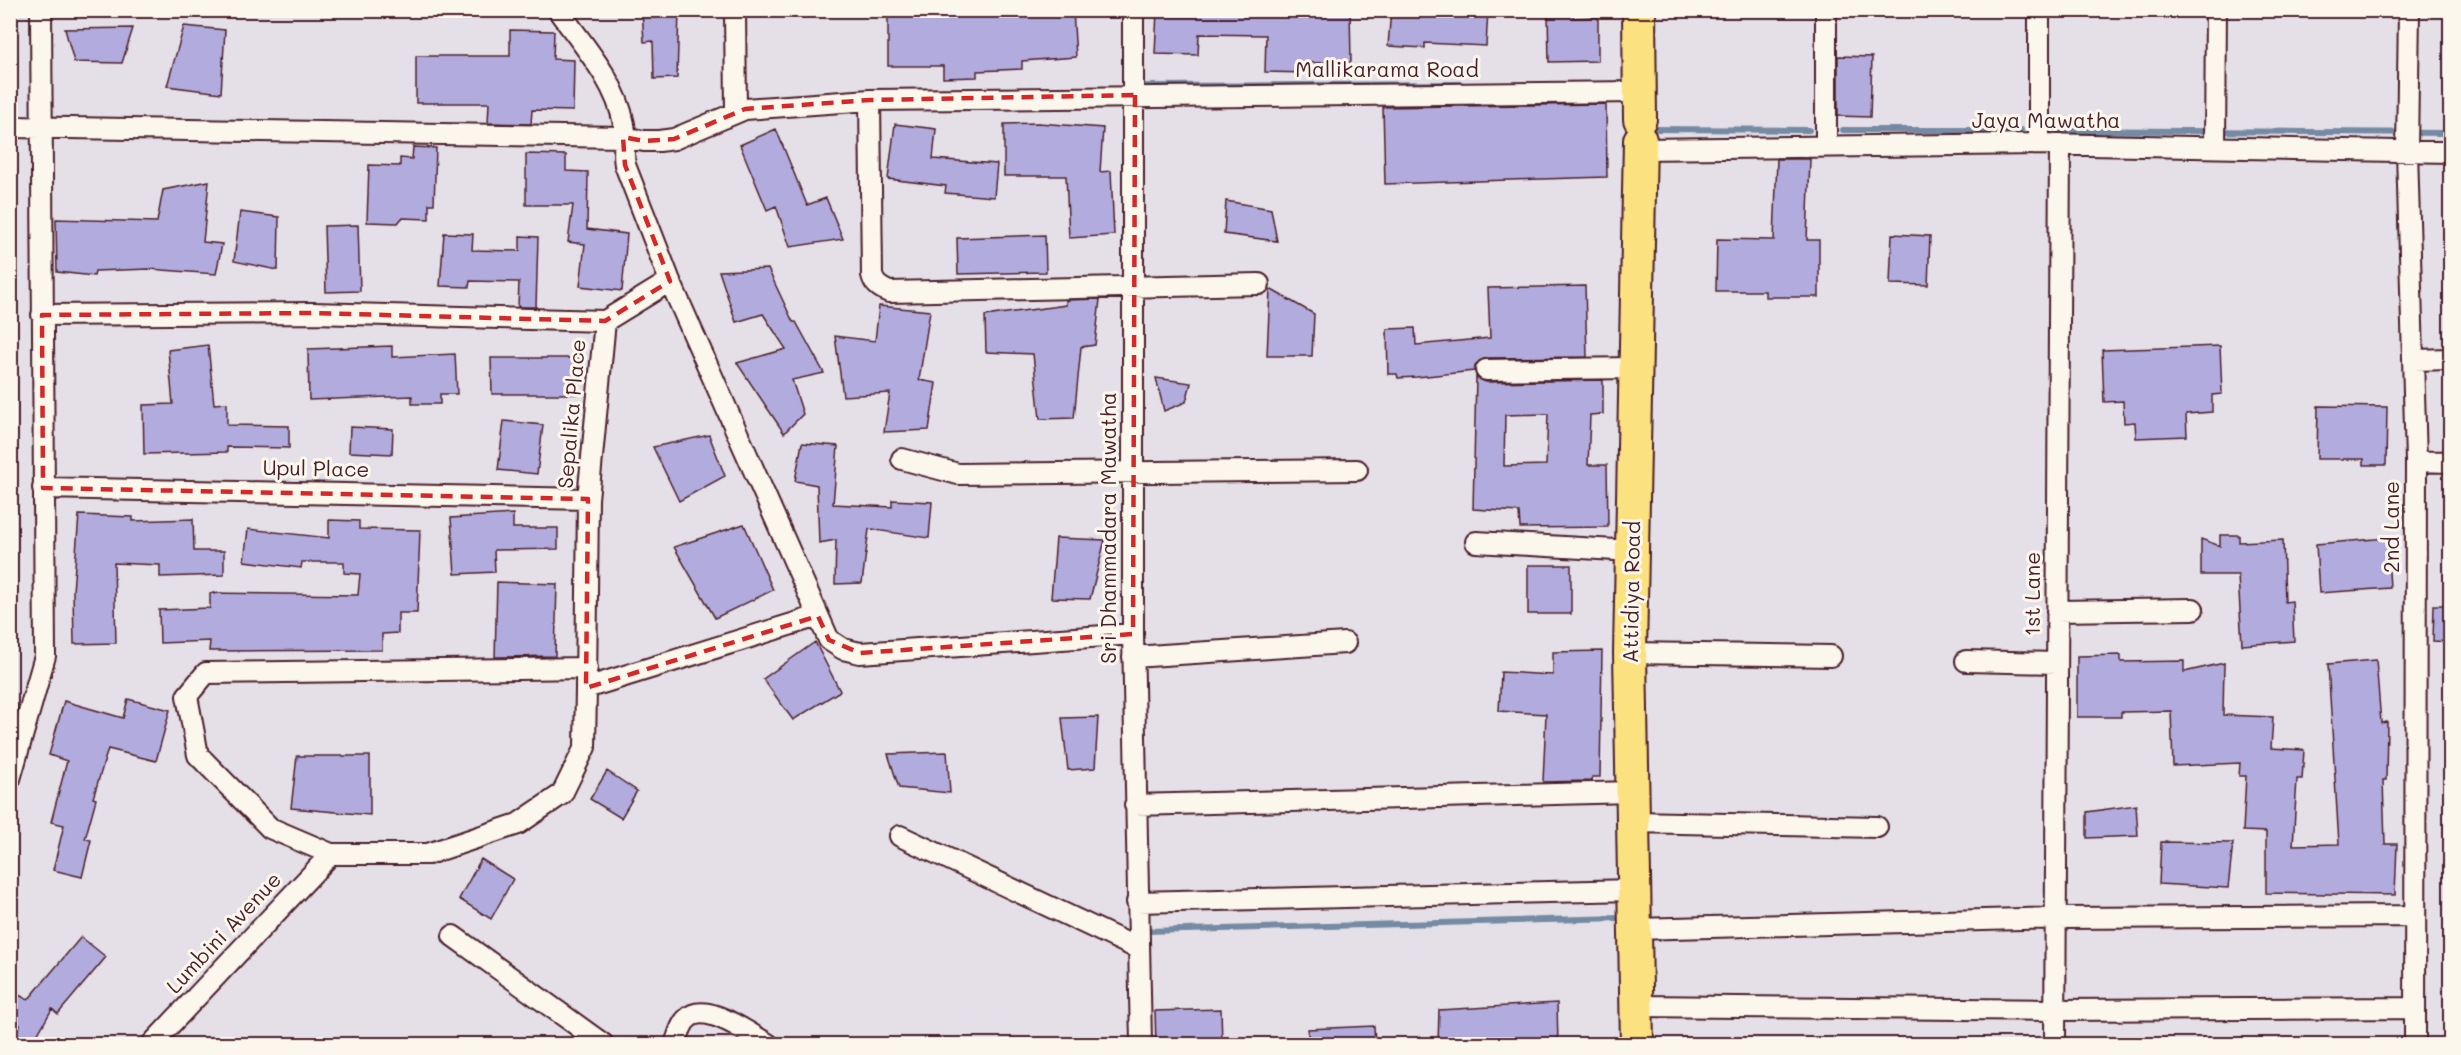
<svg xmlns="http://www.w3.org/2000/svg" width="2461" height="1055" font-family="Mali,sans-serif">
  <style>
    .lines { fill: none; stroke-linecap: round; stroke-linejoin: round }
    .stream { stroke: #758aa3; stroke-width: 6 }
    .building { fill: #b2acde; stroke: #4a1f2b; stroke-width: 1.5; fill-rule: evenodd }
    .street-casing { stroke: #4a1f2b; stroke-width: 24 }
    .primary-casing { stroke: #4a1f2b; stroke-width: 36 }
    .street { stroke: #fbf7ec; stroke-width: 20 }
    .primary { stroke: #fbe180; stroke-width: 32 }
    .marked { fill: none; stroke: #d62828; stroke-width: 4.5; stroke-dasharray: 12 8; stroke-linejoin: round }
    .labels { text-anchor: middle; stroke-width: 6; stroke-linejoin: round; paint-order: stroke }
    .street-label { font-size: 21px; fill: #4a1f2b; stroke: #fbf7ec }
  </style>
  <rect width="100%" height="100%" fill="#e5e0e8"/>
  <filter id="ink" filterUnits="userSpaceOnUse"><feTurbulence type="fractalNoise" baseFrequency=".0167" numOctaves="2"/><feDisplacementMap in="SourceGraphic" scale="12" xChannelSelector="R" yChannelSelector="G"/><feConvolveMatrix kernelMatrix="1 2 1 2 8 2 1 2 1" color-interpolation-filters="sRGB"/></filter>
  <g filter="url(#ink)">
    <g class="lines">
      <!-- stream -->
      <path class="stream" d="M 1146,86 L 1461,84
        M 1645,129 L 1809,130
        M 1843,130 L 2021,130
        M 2043,130 L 2450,133
        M 1147,931 L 1621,918"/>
    </g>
    <!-- building -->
    <path class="building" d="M 642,10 L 679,10 L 677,78 L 654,79 L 653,41 L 644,42 Z
      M 942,10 L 1073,10 L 1076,57 L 1022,61 L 1022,69 L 977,71 L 977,77 L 943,78 L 943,66 L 888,66 L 888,14 L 942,15 Z
      M 1157,10 L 1350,10 L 1351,62 L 1308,63 L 1308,73 L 1265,72 L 1266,35 L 1199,34 L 1198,55 L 1155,54 Z
      M 1391,10 L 1488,10 L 1486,46 L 1425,43 L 1425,48 L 1388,46 Z
      M 1573,10 L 1573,18 L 1598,17 L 1598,61 L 1549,62 L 1548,11 Z
      M 184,26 L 225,30 L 221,93 L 167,86 Z
      M 133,28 L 122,63 L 74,62 L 65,29 Z
      M 510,30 L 554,31 L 553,59 L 574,60 L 573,111 L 532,110 L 531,124 L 488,123 L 489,103 L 416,103 L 416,56 L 510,56 Z
      M 1838,56 L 1872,57 L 1870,117 L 1838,116 Z
      M 1606,104 L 1607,177 L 1385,184 L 1383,107 Z
      M 1038,123 L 1103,128 L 1100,172 L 1111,171 L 1114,235 L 1069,238 L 1066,176 L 1004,176 L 1004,124 Z
      M 895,124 L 936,129 L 933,159 L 997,164 L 994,197 L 945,193 L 946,186 L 888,179 Z
      M 776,129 L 807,205 L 826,198 L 843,239 L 790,247 L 776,206 L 767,210 L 740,145 Z
      M 413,147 L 436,148 L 434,204 L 429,204 L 429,219 L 402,218 L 398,223 L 367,222 L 369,165 L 400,166 L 400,158 L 412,159 Z
      M 526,154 L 566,155 L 566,171 L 588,172 L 587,229 L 627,234 L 622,291 L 580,286 L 585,244 L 568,242 L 573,205 L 526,205 Z
      M 1777,159 L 1810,159 L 1807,240 L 1819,240 L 1819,297 L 1765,297 L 1765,291 L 1716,291 L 1717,239 L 1774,240 Z
      M 209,181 L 203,242 L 222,244 L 216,274 L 149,269 L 95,271 L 94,276 L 57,272 L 56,219 L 157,222 L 163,190 Z
      M 1226,201 L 1271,209 L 1277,241 L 1224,234 Z
      M 240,212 L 279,217 L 278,270 L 234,261 Z
      M 358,225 L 360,291 L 326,292 L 324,226 Z
      M 444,233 L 473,234 L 472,250 L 520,251 L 520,236 L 538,237 L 536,307 L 518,307 L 519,282 L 470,281 L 469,287 L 440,286 Z
      M 1892,234 L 1930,236 L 1928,285 L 1890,284 Z
      M 1045,235 L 1046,272 L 958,274 L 957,238 Z
      M 768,269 L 793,322 L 796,322 L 824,373 L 792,380 L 803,414 L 784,433 L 737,363 L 786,349 L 763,314 L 736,322 L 719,271 Z
      M 1585,286 L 1587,357 L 1486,358 L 1476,364 L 1474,371 L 1417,377 L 1398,378 L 1397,374 L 1388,374 L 1387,329 L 1415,328 L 1416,345 L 1490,338 L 1488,288 Z
      M 1270,289 L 1314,314 L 1312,356 L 1267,356 Z
      M 1100,299 L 1095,345 L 1081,347 L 1074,418 L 1040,419 L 1033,354 L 986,352 L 985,316 L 1066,305 L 1066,300 Z
      M 879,306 L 930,311 L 919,380 L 936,383 L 929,430 L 884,432 L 890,393 L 843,396 L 835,336 L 875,341 Z
      M 208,345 L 214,404 L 227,403 L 227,425 L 289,426 L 289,448 L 227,447 L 227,452 L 144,454 L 143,405 L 173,404 L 168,350 Z
      M 392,346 L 392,357 L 455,354 L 457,394 L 440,394 L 440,404 L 412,404 L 412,396 L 309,400 L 308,349 Z
      M 2220,346 L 2222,394 L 2212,395 L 2212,412 L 2186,414 L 2187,436 L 2136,438 L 2135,422 L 2124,423 L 2123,401 L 2104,402 L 2102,350 Z
      M 491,358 L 580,358 L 578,394 L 492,394 Z
      M 1476,377 L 1486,382 L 1603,380 L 1603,414 L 1590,415 L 1588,465 L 1607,465 L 1608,527 L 1520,528 L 1519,512 L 1473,509 ZM 1548,414 L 1546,465 L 1504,466 L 1505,415 Z
      M 1156,378 L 1191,383 L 1186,402 L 1164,411 Z
      M 2318,406 L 2387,407 L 2386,465 L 2364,465 L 2364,459 L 2317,459 Z
      M 504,421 L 543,425 L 537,474 L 498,470 Z
      M 350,427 L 393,429 L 392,454 L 349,452 Z
      M 709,435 L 725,476 L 679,501 L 653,447 Z
      M 802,443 L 838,446 L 833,504 L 892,507 L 892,500 L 932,502 L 929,538 L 869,529 L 862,583 L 835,584 L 836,540 L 819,543 L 817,485 L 795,481 Z
      M 513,514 L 513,528 L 558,528 L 558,549 L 494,550 L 495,572 L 455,574 L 451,518 Z
      M 79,515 L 133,517 L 133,521 L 193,519 L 194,551 L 224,551 L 224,575 L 160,577 L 160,565 L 114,563 L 116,643 L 74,644 L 73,591 Z
      M 329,520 L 359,521 L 359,529 L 420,530 L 417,613 L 398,613 L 398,633 L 382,634 L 382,650 L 209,651 L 210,641 L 160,643 L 159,610 L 210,608 L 210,593 L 358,595 L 360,574 L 344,573 L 344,562 L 302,562 L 301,568 L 244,561 L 248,529 L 329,538 Z
      M 744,524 L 773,590 L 715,618 L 674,547 Z
      M 2220,535 L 2239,535 L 2239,542 L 2283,540 L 2285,602 L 2292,601 L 2294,641 L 2242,645 L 2238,575 L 2201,575 L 2201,539 L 2220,546 Z
      M 1056,538 L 1105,540 L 1090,599 L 1051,598 Z
      M 2387,538 L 2390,588 L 2319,593 L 2316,544 Z
      M 1528,565 L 1571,565 L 1571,614 L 1528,614 Z
      M 497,582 L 557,584 L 555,656 L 495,657 Z
      M 2434,605 L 2451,605 L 2451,642 L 2433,641 Z
      M 815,642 L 840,691 L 793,720 L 763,679 Z
      M 1602,651 L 1600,777 L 1592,777 L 1591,781 L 1543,782 L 1546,714 L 1499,711 L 1501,672 L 1553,675 L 1553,652 Z
      M 2121,655 L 2121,662 L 2184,661 L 2184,672 L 2224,663 L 2223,715 L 2273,717 L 2271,748 L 2304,750 L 2302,779 L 2297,779 L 2293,845 L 2339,844 L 2328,664 L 2376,660 L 2381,723 L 2387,722 L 2386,780 L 2383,780 L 2385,844 L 2397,844 L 2395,895 L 2266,893 L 2266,832 L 2243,831 L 2246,776 L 2239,776 L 2240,763 L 2173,766 L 2171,711 L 2121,712 L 2121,717 L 2077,717 L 2077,656 Z
      M 128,699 L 170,710 L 156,761 L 108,749 L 93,798 L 96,799 L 85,839 L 91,840 L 82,877 L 53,870 L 64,825 L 51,822 L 67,761 L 49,755 L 64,701 L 123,718 Z
      M 1098,717 L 1095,768 L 1068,770 L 1062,718 Z
      M 947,752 L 950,793 L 899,788 L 888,754 Z
      M 297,756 L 370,756 L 370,815 L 291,808 Z
      M 607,771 L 637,791 L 621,818 L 590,799 Z
      M 2136,805 L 2138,836 L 2087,838 L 2087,812 Z
      M 2161,842 L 2233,843 L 2228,888 L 2159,884 Z
      M 481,859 L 513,879 L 491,919 L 459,899 Z
      M 81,937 L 106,957 L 58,1014 L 52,1009 L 32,1044 L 10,1044 L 20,1025 L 10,1020 L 10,990 L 28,1000 Z
      M 1557,1003 L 1558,1044 L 1438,1044 L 1439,1010 Z
      M 1221,1009 L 1222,1044 L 1156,1044 L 1155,1011 Z
      M 1374,1026 L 1375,1044 L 1309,1044 L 1308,1029 Z"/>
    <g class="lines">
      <defs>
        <path id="street" d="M 558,10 C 583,45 616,81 624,124 C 627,137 622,151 625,165 L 670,281 L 829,640 L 843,649 L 860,653 L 1133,634
          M 735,10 L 736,112
          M 1133,10 L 1133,634 L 1141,1044
          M 1826,10 L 1826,146
          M 2409,10 L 2407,151 L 2416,461 L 2415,1044
          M 870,100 L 872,275 C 874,284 880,288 889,292 L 1259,284
          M 10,127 L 623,137 L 644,141 L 659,141 L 674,139 L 745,109 L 870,100 L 1639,92
          M 2039,144 L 2039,10
          M 2215,147 L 2216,10
          M 1641,149 L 2039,144 L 2450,152
          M 42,315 L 313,313 L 605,321 L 588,499 L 586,688 L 818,616
          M 605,321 L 670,281
          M 2414,360 L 2450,359
          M 1486,370 L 1635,368
          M 902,459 L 958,474 L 1357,470
          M 2416,461 L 2450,462
          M 43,488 L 588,499
          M 1476,542 L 1633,551
          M 2057,611 L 2193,609
          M 1630,653 L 1831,656
          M 1133,657 L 1345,643
          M 1966,661 L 2057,663
          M 586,688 L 585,747 L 562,794 L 518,824 L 428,854 L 331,854 L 270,828 L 198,755 L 187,696 L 206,673 L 587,668
          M 10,779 L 45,656 L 41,10
          M 1135,805 L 1632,792
          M 1633,822 L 1877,827
          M 900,836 L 1139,949
          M 1137,902 L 1634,890
          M 1635,929 L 2056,918 L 2415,916
          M 453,936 L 603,1044
          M 1637,1006 L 2056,1010 L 2415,1008
          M 152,1044 L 331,854
          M 675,1044 C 678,1037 681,1024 687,1019 C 705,1000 749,1034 768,1044
          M 2055,1044 L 2060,144"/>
        <path id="primary" d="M 1639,10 L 1640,119
          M 1637,1044 L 1630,653 L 1640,140"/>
      </defs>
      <!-- street casing -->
      <use href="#street" class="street-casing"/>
      <!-- primary casing -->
      <use href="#primary" class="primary-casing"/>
      <!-- street -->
      <use href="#street" class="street"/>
      <!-- primary -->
      <use href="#primary" class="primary"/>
    </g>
  </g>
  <!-- marked area -->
  <path class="marked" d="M 1135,95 L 1133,634 L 860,653 L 829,640 L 818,616 L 586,688 L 588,499 L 43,488 L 42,315 L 313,313 L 605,321 L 670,281 L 625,165 L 623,137 L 644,141 L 674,139 L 745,109 L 870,100 Z"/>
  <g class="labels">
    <!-- street labels -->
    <g class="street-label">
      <text x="1387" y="77">Mallikarama Road</text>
      <text x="2046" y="128">Jaya Mawatha</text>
      <text transform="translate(572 414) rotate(-85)" y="7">Sepalika Place</text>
      <text transform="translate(316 469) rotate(1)" y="7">Upul Place</text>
      <text transform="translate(2392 527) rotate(-90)" y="7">2nd Lane</text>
      <text transform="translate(1109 528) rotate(-90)" y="7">Sri Dhammadara Mawatha</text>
      <text transform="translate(1632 592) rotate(-89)" y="7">Attidiya Road</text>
      <text transform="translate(2033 594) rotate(-90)" y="7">1st Lane</text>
      <text transform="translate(224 933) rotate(-47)" y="7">Lumbini Avenue</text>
    </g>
  </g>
  <!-- margin -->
  <rect width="2461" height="1055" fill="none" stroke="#fbf7ec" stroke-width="36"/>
  <rect x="18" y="18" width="2425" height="1019" fill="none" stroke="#4a1f2b" stroke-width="2" filter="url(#ink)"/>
</svg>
